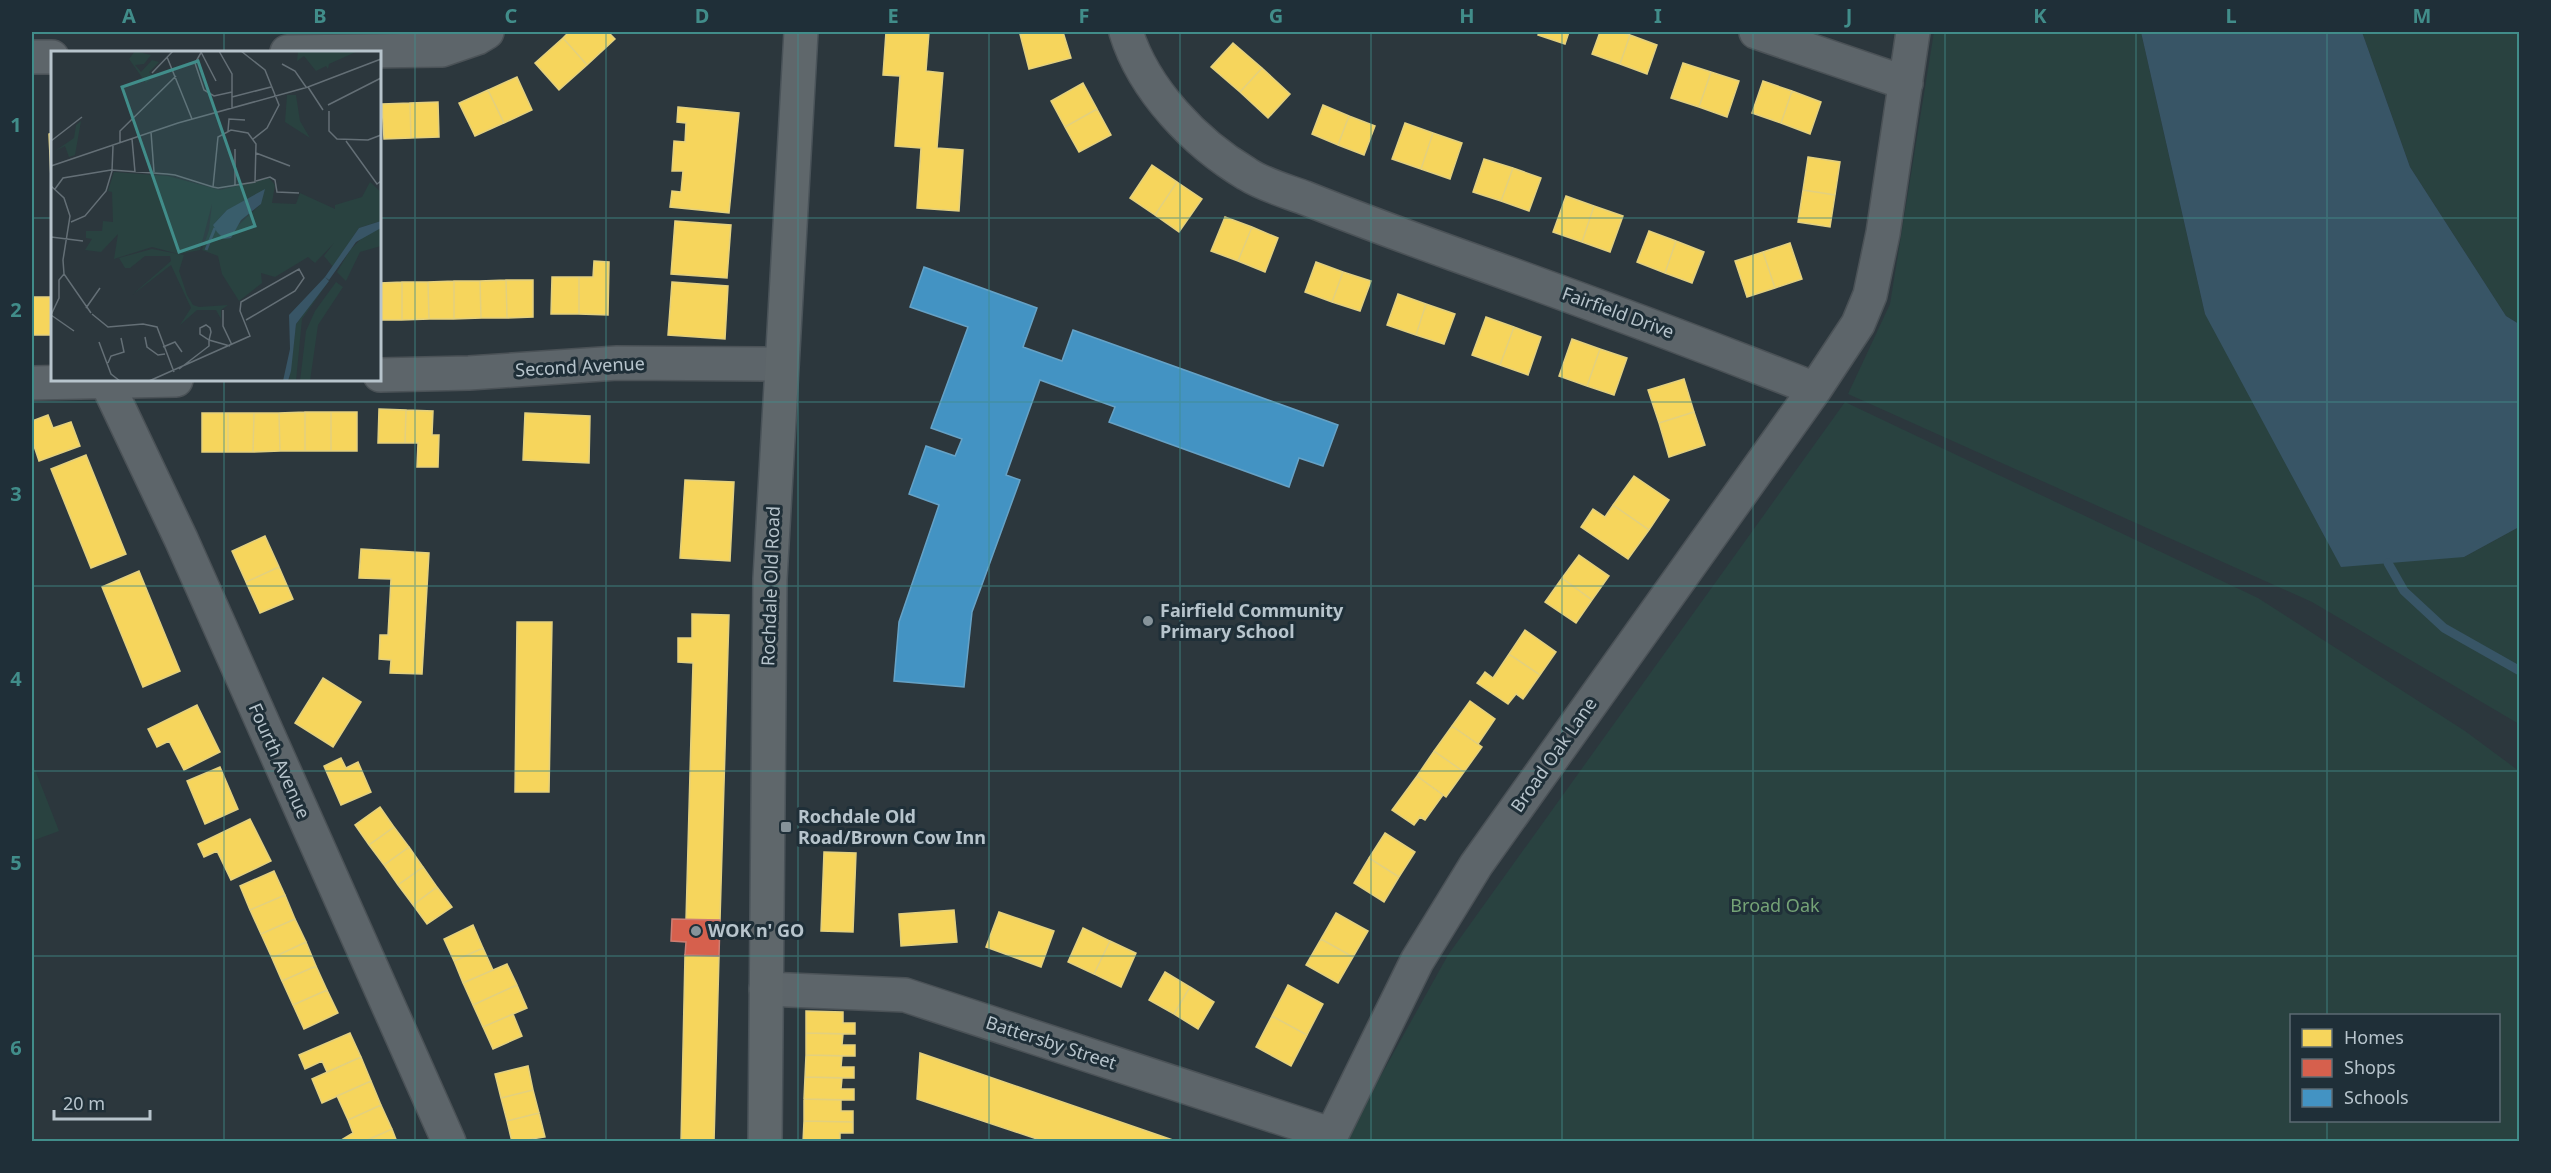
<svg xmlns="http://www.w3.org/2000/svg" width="2551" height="1173" font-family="'Noto Sans',sans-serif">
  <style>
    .green { fill: #294240; fill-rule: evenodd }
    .water { fill: #385566 }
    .homes { fill: #f6d55c; stroke: #e3d07e; stroke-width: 1.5 }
    .shops { fill: #d6604d; stroke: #cd7e73; stroke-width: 1.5 }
    .schools { fill: #4393c3; stroke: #66a2c6; stroke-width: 1.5 }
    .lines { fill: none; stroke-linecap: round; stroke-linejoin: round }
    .stream { stroke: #385566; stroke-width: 9 }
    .minor-casing { stroke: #4b5257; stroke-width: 36 }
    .major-casing { stroke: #4a5359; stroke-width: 36 }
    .minor { stroke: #5d656a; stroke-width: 33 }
    .major { stroke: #5f676b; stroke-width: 33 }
    .grid { fill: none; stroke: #418d8a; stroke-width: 1.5; stroke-opacity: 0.55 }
    .poi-dot { fill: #86939a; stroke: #1f2f38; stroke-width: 2 }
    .labels { text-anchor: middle; stroke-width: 6; stroke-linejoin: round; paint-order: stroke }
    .street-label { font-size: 18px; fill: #b7c4cc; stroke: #1f2f38 }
    .poi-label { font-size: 18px; font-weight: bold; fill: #b7c4cc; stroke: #1f2f38; text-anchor: start }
    .park-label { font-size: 18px; fill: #75a376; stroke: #1f2f38 }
    .inset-river { fill: none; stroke: #385566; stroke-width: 3 }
    .inset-road { fill: none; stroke: #646f76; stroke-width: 1.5 }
    .view { fill: #418d8a; fill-opacity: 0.15; stroke: #418d8a; stroke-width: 3 }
    .inset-edge { fill: none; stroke: #b7c4cc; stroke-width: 3 }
    .neatline { fill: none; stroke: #418d8a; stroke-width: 2 }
    .grid-label { font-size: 20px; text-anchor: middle; font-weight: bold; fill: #418d8a }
  </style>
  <rect width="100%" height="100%" fill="#2c373d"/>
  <!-- green -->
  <path class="green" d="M 1934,32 L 2141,32 L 2205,314 L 2464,557 L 2519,527 L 2519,724 L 2312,602 L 1848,394 L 1890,304 Z
    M 2362,32 L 2519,32 L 2519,324 L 2506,316 L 2410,167 Z
    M 1845,402 L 2258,598 L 2465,731 L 2519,771 L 2519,1141 L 1346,1142 L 1350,1131 L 1448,955 ZM 2292,1016 L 2498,1016 L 2498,1120 L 2292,1120 Z
    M 32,762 L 59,831 L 32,841 Z"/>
  <!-- water -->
  <path class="water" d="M 2141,32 L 2362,32 L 2410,167 L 2506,316 L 2519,324 L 2519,527 L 2464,557 L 2341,567 L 2205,314 Z"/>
  <!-- homes -->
  <path class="homes" d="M 569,32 L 608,32 L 615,39 L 587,65 L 563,38 Z
    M 886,32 L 929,32 L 926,71 L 943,73 L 937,148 L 963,150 L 959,211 L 917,208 L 921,148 L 895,146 L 900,76 L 883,75 Z
    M 1030,32 L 1063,32 L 1071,58 L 1029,69 L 1020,34 Z
    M 1539,32 L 1569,32 L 1565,44 L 1538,35 Z
    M 1600,32 L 1620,32 L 1630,35 L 1620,64 L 1592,54 Z
    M 1630,35 L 1657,45 L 1647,74 L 1620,64 Z
    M 563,38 L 587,65 L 559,90 L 535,63 Z
    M 1233,43 L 1262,68 L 1240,92 L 1211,67 Z
    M 1683,63 L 1711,72 L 1699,107 L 1671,98 Z
    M 1262,68 L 1290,94 L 1268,118 L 1240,92 Z
    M 1711,72 L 1739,81 L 1727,117 L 1699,107 Z
    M 517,77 L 532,110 L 504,123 L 488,90 Z
    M 1763,81 L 1792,91 L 1781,123 L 1752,113 Z
    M 1083,83 L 1097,109 L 1065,127 L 1051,101 Z
    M 488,90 L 504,123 L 475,136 L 459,103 Z
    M 1792,91 L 1821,102 L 1810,134 L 1781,123 Z
    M 438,102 L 439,137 L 411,138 L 410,103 Z
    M 410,103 L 411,138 L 384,139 L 382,104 Z
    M 1323,105 L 1349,116 L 1338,145 L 1312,134 Z
    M 678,107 L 739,113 L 729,213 L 670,207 L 672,191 L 681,192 L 683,171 L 672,171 L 674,141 L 685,142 L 686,123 L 677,122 Z
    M 1097,109 L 1111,135 L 1079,152 L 1065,127 Z
    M 1349,116 L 1375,126 L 1364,155 L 1338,145 Z
    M 1405,123 L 1433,133 L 1421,169 L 1392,159 Z
    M 52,133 L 52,179 L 51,179 L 49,134 Z
    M 1433,133 L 1462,143 L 1450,179 L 1421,169 Z
    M 1808,157 L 1840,162 L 1835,195 L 1803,190 Z
    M 1484,159 L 1513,168 L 1501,201 L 1473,192 Z
    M 1152,165 L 1177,182 L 1155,215 L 1130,198 Z
    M 1513,168 L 1541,178 L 1529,211 L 1501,201 Z
    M 1177,182 L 1202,199 L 1179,232 L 1155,215 Z
    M 1803,190 L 1835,195 L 1830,227 L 1798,222 Z
    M 1566,196 L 1594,206 L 1582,242 L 1553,232 Z
    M 1594,206 L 1623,216 L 1610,252 L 1582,242 Z
    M 1225,217 L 1252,227 L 1238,261 L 1211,251 Z
    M 675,221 L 731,225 L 727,278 L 671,274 Z
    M 1252,227 L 1278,238 L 1265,272 L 1238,261 Z
    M 1649,231 L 1676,241 L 1665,273 L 1637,262 Z
    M 1676,241 L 1704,252 L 1692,283 L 1665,273 Z
    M 1790,243 L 1802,279 L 1775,288 L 1763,252 Z
    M 1763,252 L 1775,288 L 1747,297 L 1735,261 Z
    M 594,261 L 609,262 L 608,315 L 579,314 L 579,277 L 593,277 Z
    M 1316,262 L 1343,272 L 1332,302 L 1305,292 Z
    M 1343,272 L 1371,281 L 1360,311 L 1332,302 Z
    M 552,277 L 579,277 L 579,314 L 551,314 Z
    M 506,280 L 533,280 L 533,317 L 507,318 Z
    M 506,280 L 507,318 L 481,318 L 480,281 Z
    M 454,281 L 454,319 L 429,319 L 428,282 Z
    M 454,281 L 480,281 L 481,318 L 454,319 Z
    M 402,282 L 402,320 L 380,320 L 380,283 Z
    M 402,282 L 428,282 L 429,319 L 402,320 Z
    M 672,282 L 728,286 L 725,339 L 668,335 Z
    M 1398,294 L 1426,304 L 1416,335 L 1387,325 Z
    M 32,297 L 52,297 L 52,335 L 32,335 Z
    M 1426,304 L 1455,314 L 1444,344 L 1416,335 Z
    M 1486,317 L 1514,327 L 1500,365 L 1472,355 Z
    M 1514,327 L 1541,337 L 1528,375 L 1500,365 Z
    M 1572,339 L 1600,349 L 1587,386 L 1559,376 Z
    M 1600,349 L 1627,358 L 1614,395 L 1587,386 Z
    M 1684,379 L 1694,412 L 1659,423 L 1648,390 Z
    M 379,409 L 406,410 L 405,443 L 378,443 Z
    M 406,410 L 433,411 L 432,435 L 439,435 L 438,467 L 417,467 L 418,443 L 405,443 Z
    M 305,412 L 305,451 L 280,451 L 279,413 Z
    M 305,412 L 331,412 L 331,451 L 305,451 Z
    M 331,412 L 357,412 L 357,451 L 331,451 Z
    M 1694,412 L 1705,445 L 1669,457 L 1659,423 Z
    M 202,413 L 228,413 L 228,452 L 202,452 Z
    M 228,413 L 254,413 L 253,452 L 228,452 Z
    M 254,413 L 279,413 L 280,451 L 253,452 Z
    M 525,413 L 590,416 L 589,463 L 523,460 Z
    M 48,415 L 53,428 L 71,422 L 80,446 L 39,461 L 32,440 L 32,421 Z
    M 86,455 L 126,554 L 91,568 L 51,469 Z
    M 1634,476 L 1669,500 L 1649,530 L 1613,505 Z
    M 685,480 L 734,482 L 730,561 L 680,558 Z
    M 1613,505 L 1649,530 L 1628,559 L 1581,527 L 1593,509 L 1605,517 Z
    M 265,536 L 279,567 L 246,582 L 232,551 Z
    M 361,549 L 429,553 L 422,674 L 390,673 L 391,660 L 379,659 L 380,635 L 388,635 L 391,579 L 359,578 Z
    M 1579,555 L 1609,576 L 1592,600 L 1562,578 Z
    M 279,567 L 293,599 L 260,613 L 246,582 Z
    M 139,571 L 180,671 L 143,687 L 102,587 Z
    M 1562,578 L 1592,600 L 1576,623 L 1545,602 Z
    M 692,614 L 729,615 L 720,920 L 686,920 L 693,663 L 678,662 L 678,638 L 692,638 Z
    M 517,622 L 552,622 L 549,792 L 515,792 Z
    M 1525,630 L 1556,652 L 1540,675 L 1509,654 Z
    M 1509,654 L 1540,675 L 1523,699 L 1516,694 L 1508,704 L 1477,683 L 1485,672 L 1493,678 Z
    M 323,678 L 361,702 L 333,747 L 295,723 Z
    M 1470,701 L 1495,719 L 1478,744 L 1452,726 Z
    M 197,705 L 220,752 L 184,770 L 169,741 L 157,747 L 148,729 Z
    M 1452,726 L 1482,747 L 1464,772 L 1434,751 Z
    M 1434,751 L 1464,772 L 1446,797 L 1417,776 Z
    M 341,758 L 346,768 L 358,762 L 371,792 L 341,805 L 324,766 Z
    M 220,767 L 238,809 L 205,824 L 187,781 Z
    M 1417,776 L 1443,795 L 1425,820 L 1420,817 L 1414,825 L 1392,810 Z
    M 380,807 L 394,827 L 369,845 L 355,825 Z
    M 250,819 L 271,861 L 231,880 L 217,851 L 204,857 L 198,844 Z
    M 394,827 L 409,847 L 384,865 L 369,845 Z
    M 1385,833 L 1415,852 L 1399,877 L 1369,858 Z
    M 409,847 L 423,867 L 398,885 L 384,865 Z
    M 824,852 L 856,853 L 853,932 L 821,931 Z
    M 1369,858 L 1399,877 L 1384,902 L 1354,883 Z
    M 423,867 L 437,887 L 413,905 L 398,885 Z
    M 274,871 L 285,895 L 250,910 L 240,886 Z
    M 437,887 L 452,907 L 427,924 L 413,905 Z
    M 285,895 L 295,919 L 261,934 L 250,910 Z
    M 954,910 L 957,942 L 901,946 L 899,914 Z
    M 999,912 L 1054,931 L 1041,967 L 986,947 Z
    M 1336,913 L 1368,931 L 1353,957 L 1321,939 Z
    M 295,919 L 306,942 L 272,958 L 261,934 Z
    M 473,925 L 483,948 L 454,961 L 444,939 Z
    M 1083,928 L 1110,941 L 1094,974 L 1068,962 Z
    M 1321,939 L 1353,957 L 1338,983 L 1306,965 Z
    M 1110,941 L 1136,953 L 1121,987 L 1094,974 Z
    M 306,942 L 316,966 L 282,981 L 272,958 Z
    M 483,948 L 493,970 L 463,983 L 454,961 Z
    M 685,955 L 719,956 L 714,1142 L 681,1142 Z
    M 507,964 L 517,985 L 473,1005 L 463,983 Z
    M 316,966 L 327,990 L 293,1005 L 282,981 Z
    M 1165,972 L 1190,987 L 1174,1014 L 1149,1000 Z
    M 517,985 L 527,1008 L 483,1027 L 473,1005 Z
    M 1288,985 L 1323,1004 L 1307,1035 L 1272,1016 Z
    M 1190,987 L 1214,1002 L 1198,1029 L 1174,1014 Z
    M 327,990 L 338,1013 L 304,1029 L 293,1005 Z
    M 806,1011 L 843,1012 L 843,1023 L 855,1023 L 855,1034 L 806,1033 Z
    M 513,1014 L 522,1036 L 493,1049 L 483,1027 Z
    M 1272,1016 L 1307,1035 L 1291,1066 L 1256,1047 Z
    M 350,1033 L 361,1057 L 327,1072 L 322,1061 L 305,1069 L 299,1055 Z
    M 806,1033 L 843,1034 L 842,1045 L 855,1045 L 855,1056 L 806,1055 Z
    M 920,1053 L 1173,1140 L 1173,1142 L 1046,1142 L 917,1099 Z
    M 806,1055 L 842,1056 L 841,1067 L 854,1067 L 854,1078 L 805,1077 Z
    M 361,1057 L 371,1081 L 322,1103 L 312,1079 Z
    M 528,1066 L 533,1090 L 501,1098 L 495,1074 Z
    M 805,1077 L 842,1078 L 841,1089 L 854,1089 L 854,1100 L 804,1099 Z
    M 371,1081 L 381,1105 L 348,1120 L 337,1096 Z
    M 533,1090 L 539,1113 L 507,1121 L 501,1098 Z
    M 804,1099 L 841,1100 L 841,1111 L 853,1111 L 853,1122 L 804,1121 Z
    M 381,1105 L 392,1129 L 363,1142 L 338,1142 L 353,1133 L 348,1120 Z
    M 539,1113 L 545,1137 L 512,1142 L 507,1121 Z
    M 804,1121 L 853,1122 L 853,1133 L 840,1133 L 840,1142 L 803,1142 Z
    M 392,1129 L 397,1142 L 363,1142 Z"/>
  <!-- shops -->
  <path class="shops" d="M 672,919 L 720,920 L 719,956 L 685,955 L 686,942 L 671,941 Z"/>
  <!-- schools -->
  <path class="schools" d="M 924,267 L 1037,308 L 1023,347 L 1062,361 L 1073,330 L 1338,425 L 1323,466 L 1299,458 L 1289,487 L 1109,422 L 1115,407 L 1040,380 L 1006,475 L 1020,480 L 972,612 L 964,687 L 894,681 L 899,622 L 939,505 L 909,494 L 926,446 L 955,456 L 962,439 L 931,428 L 968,327 L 910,307 Z"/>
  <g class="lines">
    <!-- stream -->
    <path class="stream" d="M 2388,563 L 2404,591 L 2444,628 L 2520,671"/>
    <defs>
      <path id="minor" d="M 1126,32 C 1144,90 1195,143 1247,174 C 1264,185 1286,191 1305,198 C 1355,218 1404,236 1454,254 C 1575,297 1695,342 1815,389
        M 1756,32 L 1906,83
        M 287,52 L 442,50 L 477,38 L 487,32
        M 32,57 L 52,57
        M 380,375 L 469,373 L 617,363 L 781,364
        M 106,381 L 181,539 L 449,1142
        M 32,383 L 176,380
        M 766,989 L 905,995 L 1330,1134
        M 1328,1142 L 1417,961 L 1476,865 L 1815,389 L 1858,324 L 1870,295 L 1883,233 L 1913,32"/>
      <path id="major" d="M 765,1142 L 770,579 L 801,32"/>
    </defs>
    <!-- minor casing -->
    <use href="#minor" class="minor-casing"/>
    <!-- major casing -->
    <use href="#major" class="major-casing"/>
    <!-- minor -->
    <use href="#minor" class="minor"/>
    <!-- major -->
    <use href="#major" class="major"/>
  </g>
  <!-- grid -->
  <path class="grid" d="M 224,32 L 224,52M 415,32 L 415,1142M 606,32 L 606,1142M 798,32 L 798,1142M 989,32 L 989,1142M 1180,32 L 1180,1142M 1371,32 L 1371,1142M 1562,32 L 1562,1142M 1753,32 L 1753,1142M 1945,32 L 1945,1142M 2136,32 L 2136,1142M 2327,32 L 2327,1016M 32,218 L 52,218M 380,218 L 2520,218M 224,380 L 224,1142M 32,402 L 2520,402M 32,586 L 2520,586M 32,771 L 2520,771M 32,956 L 2520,956M 2327,1120 L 2327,1142"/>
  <!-- markers -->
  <g class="poi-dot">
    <circle cx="1148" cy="621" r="6"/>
    <rect x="780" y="821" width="12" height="12" rx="3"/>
    <circle cx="696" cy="931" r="6"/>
  </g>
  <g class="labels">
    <!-- street labels -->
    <g class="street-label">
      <text transform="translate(1618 313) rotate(20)" y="6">Fairfield Drive</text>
      <text transform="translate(580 367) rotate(-3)" y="6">Second Avenue</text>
      <text transform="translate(771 586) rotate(-88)" y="6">Rochdale Old Road</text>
      <text transform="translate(1554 755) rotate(-55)" y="6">Broad Oak Lane</text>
      <text transform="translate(279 761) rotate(66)" y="6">Fourth Avenue</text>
      <text transform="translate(1051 1043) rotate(18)" y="6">Battersby Street</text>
    </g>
    <!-- poi labels -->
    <g class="poi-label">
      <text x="1160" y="617">Fairfield Community<tspan x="1160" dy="21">Primary School</tspan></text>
      <text x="798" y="823">Rochdale Old<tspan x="798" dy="21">Road/Brown Cow Inn</tspan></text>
      <text x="708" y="937">WOK n' GO</text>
    </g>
    <!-- park labels -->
    <g class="park-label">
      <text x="1775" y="912">Broad Oak</text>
    </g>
  </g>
  <!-- overview -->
  <g transform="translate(51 51)">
    <rect width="330" height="330" fill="#2c373d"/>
    <path d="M 84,0 L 100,4 L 93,13 L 84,14 L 90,21 L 101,9 L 108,11 L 98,21 L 102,26 L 95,32 L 78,8 ZM 247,0 L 307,0 L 278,13 L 277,18 L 275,15 L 265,20 L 253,5 L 246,10 ZM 236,44 L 245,44 L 249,70 L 259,87 L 234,71 ZM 30,70 L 24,104 L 18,106 L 14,95 L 4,100 L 23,87 L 25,74 ZM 63,121 L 117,125 L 169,139 L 218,127 L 224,134 L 221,152 L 245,153 L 249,142 L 284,158 L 284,154 L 311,146 L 319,131 L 330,141 L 330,170 L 308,177 L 282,216 L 273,205 L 283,192 L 264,212 L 257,206 L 224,226 L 210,222 L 211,232 L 188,250 L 171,223 L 167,205 L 151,199 L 158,179 L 161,153 L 149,199 L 128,203 L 101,196 L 63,208 L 67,183 L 50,201 L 34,199 L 41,188 L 35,187 L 35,180 L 51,180 L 52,170 L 62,171 L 61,141 L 57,140 ZM 205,144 L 210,153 L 182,179 L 162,174 L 176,159 ZM 330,177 L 330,195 L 309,201 L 295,230 L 286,221 L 299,199 L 313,185 ZM 101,198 L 133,204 L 128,220 L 136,244 L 142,254 L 148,256 L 177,254 L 170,259 L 170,268 L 165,259 L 146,259 L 129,274 L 140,257 L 120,214 L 81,244 L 120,210 L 119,205 L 94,205 L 79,217 L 74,217 L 68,207 ZM 278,230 L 251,268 L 245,330 L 238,330 L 245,273 ZM 285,231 L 292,236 L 267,274 L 259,330 L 249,330 L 255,280 L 264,260 Z" fill="#294240" fill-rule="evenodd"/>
    <path d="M 214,138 L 210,153 L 190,169 L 180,187 L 173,188 L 166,181 L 162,174 L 176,159 ZM 330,170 L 330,177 L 305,191 L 278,229 L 274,226 L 308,177 ZM 274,226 L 278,230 L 245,273 L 240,320 L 237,330 L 232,330 L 239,298 L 238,264 Z" fill="#385566"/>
    <path class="inset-river" d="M 155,199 L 164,177"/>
    <path class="inset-road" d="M 151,0 L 144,12 L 153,39 L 163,45 L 181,41M 168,0 L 181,23 L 181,57M 190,0 L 214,19 L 228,54 L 216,77 L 202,88M 150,1 L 165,30M 116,6 L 141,68M 231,13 L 244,20 L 255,36M 101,22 L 122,0M 257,36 L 272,59M 181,46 L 220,36M 277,54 L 330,27M 278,60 L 278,80 L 286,88 L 317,89 L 330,84M 177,80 L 178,68 L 194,69M 100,81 L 103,121M 81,88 L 84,121M 0,90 L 31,66M 295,90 L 326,133 L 330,130M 69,91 L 69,80 L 125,25M 205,102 L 239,115M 0,115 L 127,72 L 257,36 L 330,8M 205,130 L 219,126 L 224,129 L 226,141 L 248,142M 0,135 L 13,147 L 19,165 L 12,209 L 13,223 L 40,262M 184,135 L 184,98M 4,138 L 12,127 L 60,119 L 116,123 L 124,124 L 162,136 L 167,137 L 204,131 L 205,93 L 197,82 L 180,79 L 167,86 L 162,136M 20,171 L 34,165 L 55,140 L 61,120 L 62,95M 0,186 L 32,190M 35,257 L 49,237M 172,259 L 172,275 L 181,294M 41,263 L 57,276 L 92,273 L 106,276 L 123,321M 0,264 L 8,247 L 8,229 L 13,223M 0,264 L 23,280M 94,286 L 96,296 L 107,304 L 114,303M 48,291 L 60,323 L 69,330M 112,296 L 124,291 L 131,301M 57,312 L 60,305 L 73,301 L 70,287M 128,318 L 158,295 L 158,289 L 160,281 L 159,277 L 155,274 L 149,277 L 149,283 L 158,289 L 179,295M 98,330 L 199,285 L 189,260 L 190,251 L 248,218 L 253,227 L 244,240 L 195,269"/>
    <path class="view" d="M 147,10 L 204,175 L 128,201 L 71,36 Z"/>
    <rect width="330" height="330" class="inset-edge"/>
  </g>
  <!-- border -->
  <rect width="2551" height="1173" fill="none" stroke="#1f2f38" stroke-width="66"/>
  <!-- legend -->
  <rect x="2290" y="1014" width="210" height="108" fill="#1f2f38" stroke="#5c6b73" stroke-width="1.5"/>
  <rect x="2302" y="1029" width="30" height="18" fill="#f6d55c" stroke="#5c6b73" stroke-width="1.5"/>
  <text x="2344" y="1044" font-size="18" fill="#b7c4cc">Homes</text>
  <rect x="2302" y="1059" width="30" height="18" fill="#d6604d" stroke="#5c6b73" stroke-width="1.5"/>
  <text x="2344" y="1074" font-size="18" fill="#b7c4cc">Shops</text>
  <rect x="2302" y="1089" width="30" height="18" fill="#4393c3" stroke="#5c6b73" stroke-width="1.5"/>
  <text x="2344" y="1104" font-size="18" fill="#b7c4cc">Schools</text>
  <!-- scale -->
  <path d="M54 1110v9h96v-9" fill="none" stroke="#b7c4cc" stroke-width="3"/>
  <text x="63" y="1110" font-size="18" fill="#b7c4cc" stroke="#1f2f38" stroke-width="4.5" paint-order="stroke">20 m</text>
  <rect x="33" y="33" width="2485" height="1107" class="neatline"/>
  <g class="grid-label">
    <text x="129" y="23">A</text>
    <text x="320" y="23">B</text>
    <text x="511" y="23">C</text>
    <text x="702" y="23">D</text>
    <text x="893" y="23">E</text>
    <text x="1084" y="23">F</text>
    <text x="1276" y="23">G</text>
    <text x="1467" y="23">H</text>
    <text x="1658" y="23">I</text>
    <text x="1849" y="23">J</text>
    <text x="2040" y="23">K</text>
    <text x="2231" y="23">L</text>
    <text x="2422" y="23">M</text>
    <text x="16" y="132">1</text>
    <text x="16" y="317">2</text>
    <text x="16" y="501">3</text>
    <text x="16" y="686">4</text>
    <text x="16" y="870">5</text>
    <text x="16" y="1055">6</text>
  </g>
</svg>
